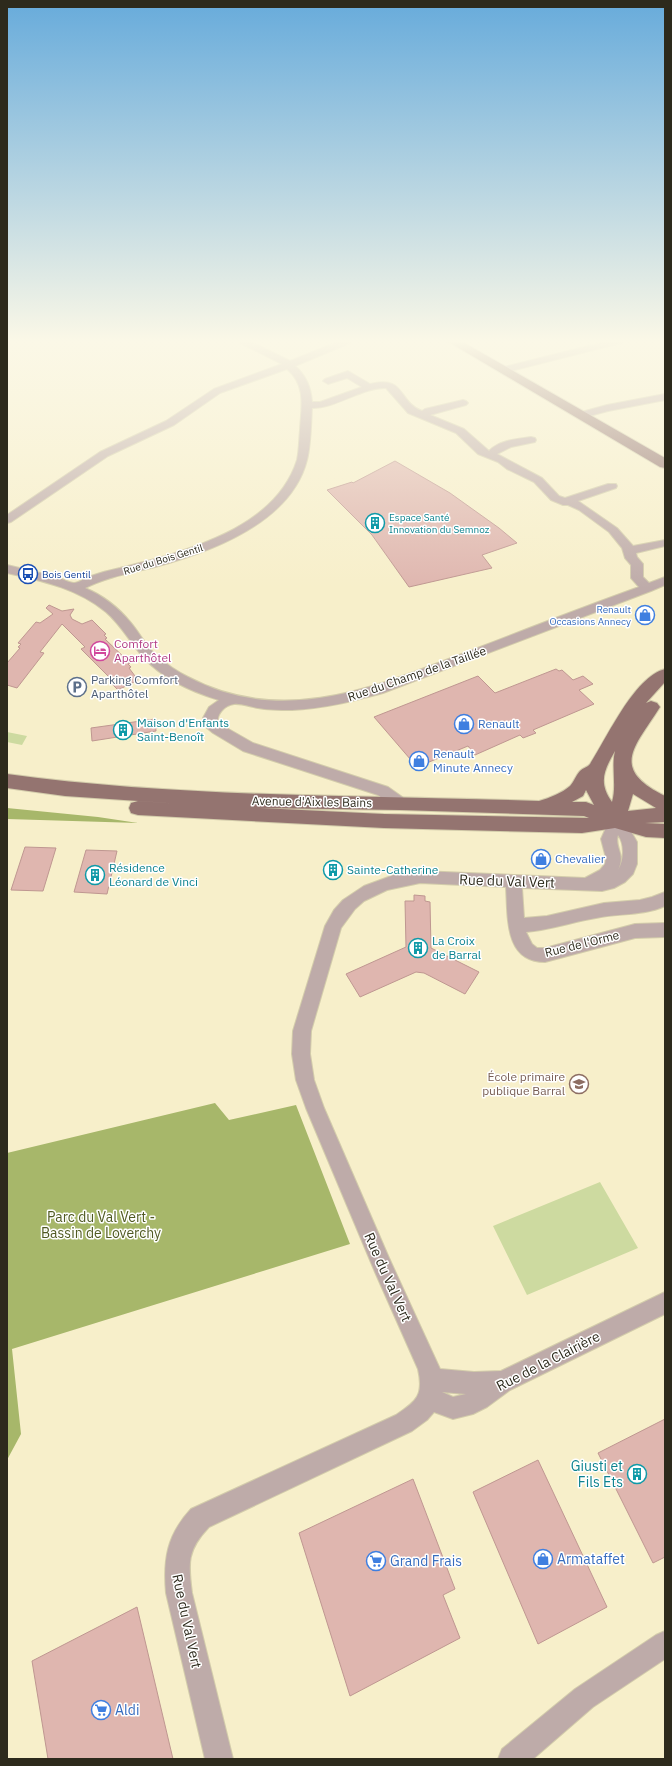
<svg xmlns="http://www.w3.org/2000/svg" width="672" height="1766" font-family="'IBM Plex Sans',sans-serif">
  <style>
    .green { fill: #cddaa0 }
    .forest { fill: #a7b76a }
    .building { fill: #dfb6af; stroke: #bf9791 }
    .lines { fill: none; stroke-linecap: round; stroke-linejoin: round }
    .minor-casing { stroke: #d3ccab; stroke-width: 2 }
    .major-casing { stroke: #d3ccab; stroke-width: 2 }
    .minor { fill: #beaba9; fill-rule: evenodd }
    .major { fill: #947470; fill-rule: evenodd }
    .labels { text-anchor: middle; stroke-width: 3; stroke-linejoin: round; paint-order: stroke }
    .far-culture-label { font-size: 10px; fill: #0d838f; stroke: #fff; text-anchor: start }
    .far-street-label { font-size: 10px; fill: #2d2a1c; stroke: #fff }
    .far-transit-label { font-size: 10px; fill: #164399; stroke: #fff; text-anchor: start }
    .far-shop-label { font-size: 10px; fill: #366cbe; stroke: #fff; text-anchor: end }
    .hotel-label { font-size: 12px; fill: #b23c85; stroke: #fff; text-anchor: start }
    .street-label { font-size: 12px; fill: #2d2a1c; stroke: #fff }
    .service-label { font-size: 12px; fill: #4e5e75; stroke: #fff; text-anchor: start }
    .culture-label { font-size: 12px; fill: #0d838f; stroke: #fff; text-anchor: start }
    .shop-label { font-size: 12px; fill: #366cbe; stroke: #fff; text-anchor: start }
    .education-label { font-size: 12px; fill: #785e54; stroke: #fff; text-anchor: end }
    .near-street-label { font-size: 14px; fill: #2d2a1c; stroke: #fff }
    .near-park-label { font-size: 14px; fill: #505a22; stroke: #fff }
    .near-culture-label { font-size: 14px; fill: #0d838f; stroke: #fff; text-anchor: end }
    .near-shop-label { font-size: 14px; fill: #366cbe; stroke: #fff; text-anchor: start }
  </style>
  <rect width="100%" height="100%" fill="#f7efca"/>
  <!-- green -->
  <path class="green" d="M 7,732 L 27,736 L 22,745 L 7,742 Z
    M 600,1182 L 638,1248 L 527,1295 L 493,1226 Z"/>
  <!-- forest -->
  <path class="forest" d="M 7,808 L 98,817 L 138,823 L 7,819 Z
    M 215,1103 L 229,1120 L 296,1105 L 350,1244 L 12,1349 L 21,1434 L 7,1460 L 7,1153 Z"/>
  <!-- building -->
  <path class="building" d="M 395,461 L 450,493 L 499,528 L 517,543 L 482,555 L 492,568 L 409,587 L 372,535 L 327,490 L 352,482 L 353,483 Z
    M 49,605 L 62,611 L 74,609 L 70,615 L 72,619 L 82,624 L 92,620 L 106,634 L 104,635 L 107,638 L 105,639 L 130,663 L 128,664 L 131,667 L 129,668 L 138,680 L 118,690 L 106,678 L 109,677 L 81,649 L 85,647 L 62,624 L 40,652 L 44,653 L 17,688 L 7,685 L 7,663 L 20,648 L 18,647 L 21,644 L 18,643 L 36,622 L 40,623 L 53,614 L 46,608 Z
    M 556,669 L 559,671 L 562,670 L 573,680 L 583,676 L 593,684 L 579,690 L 594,704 L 533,730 L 536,733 L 523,738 L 520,735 L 475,755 L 468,746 L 417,767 L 374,717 L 478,676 L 495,693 Z
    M 155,719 L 156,731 L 92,741 L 91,728 Z
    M 25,847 L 56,848 L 43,891 L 11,890 Z
    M 86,850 L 117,851 L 107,894 L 74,892 Z
    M 414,895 L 425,896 L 425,901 L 430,902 L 431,948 L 479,972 L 465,994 L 424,973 L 416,972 L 360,997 L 346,974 L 406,947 L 405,901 L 414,901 Z
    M 665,1419 L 665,1557 L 653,1563 L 598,1453 Z
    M 538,1460 L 607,1607 L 538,1644 L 473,1492 Z
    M 413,1479 L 455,1589 L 443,1595 L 460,1638 L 350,1696 L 299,1533 Z
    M 137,1607 L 173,1759 L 48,1759 L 32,1661 Z"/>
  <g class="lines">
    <defs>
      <path id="minor" d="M 239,341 L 250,341 L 290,361 L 340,341 L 351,341 L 350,343 L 295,366 C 306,375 311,388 312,402 L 320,402 L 362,387 L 347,378 L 328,384 L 323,381 L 325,379 L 348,371 L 370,384 C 406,375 397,401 422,411 L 425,409 L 463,400 L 466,401 L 468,403 L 466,405 L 430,415 L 464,429 L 489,451 C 500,440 517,439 531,437 L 535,438 L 536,440 L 535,442 L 511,447 L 497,454 L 542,478 L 559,496 L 565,498 L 608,484 L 616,484 L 617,486 L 616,488 L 578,501 L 617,528 L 633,546 L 665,540 L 665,546 L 636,553 L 637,557 L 643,564 L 643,577 L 649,583 L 665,577 L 665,585 L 651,591 L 383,693 C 353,701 323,709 292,710 C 281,710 269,710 258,708 C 251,707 241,703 234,704 C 225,705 216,714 218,723 L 253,743 L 388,787 L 405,799 L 407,803 L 405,807 C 395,810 386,801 378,795 L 243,751 L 213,733 L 207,728 L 203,718 L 209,707 L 219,700 C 192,692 162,678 143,657 C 130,642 121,625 106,612 C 77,588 42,581 7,573 L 7,565 C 24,569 41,573 57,577 C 62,579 70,583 74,583 C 78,583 84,579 88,577 C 99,573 110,570 120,568 C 183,552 275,530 297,460 C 299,451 299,440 300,430 C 301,408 307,386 287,369 L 220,393 L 174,425 L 108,456 L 11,522 L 7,523 L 7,515 L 100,452 L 166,421 L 214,389 L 282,364 L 240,343 ZM 386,388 L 408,413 L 456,433 L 478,454 L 498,462 L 507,469 L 534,482 L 551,500 L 563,505 L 568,505 L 579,510 L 609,532 L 622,548 L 625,558 L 631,565 L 631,578 L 639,587 C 584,607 529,628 475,649 C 381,684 286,729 188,677 C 178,672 166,664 157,656 C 147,647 140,634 131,623 C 119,608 102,595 85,588 C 107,577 131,573 155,567 C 211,552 291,523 307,460 C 311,444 311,424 312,408 C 337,408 363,387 386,388 Z
        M 608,341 L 623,341 L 621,343 L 503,373 L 498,370 L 500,368 Z
        M 665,394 L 665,400 L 608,411 L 582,418 L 577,415 L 578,413 L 607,405 Z
        M 616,815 L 621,817 L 626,823 L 637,842 L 637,864 L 633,874 L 625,882 L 614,888 L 602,891 L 522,888 L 524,918 L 547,916 L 604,903 L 640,900 L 652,897 L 665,892 L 665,906 C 643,916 619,913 596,918 C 572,922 550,930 526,932 L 532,944 L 537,948 L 545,948 L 635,924 L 665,923 L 665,937 L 635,938 L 545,962 C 504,962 508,917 506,887 L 420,883 L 387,890 L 364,901 L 355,909 L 341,928 L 311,1031 L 310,1054 L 314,1080 L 324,1108 L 389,1258 L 440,1369 L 474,1372 L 501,1371 L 665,1292 L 665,1314 L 510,1390 L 487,1407 L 473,1414 L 453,1419 L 434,1412 L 427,1420 L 412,1431 L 209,1527 C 187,1550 188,1563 192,1593 L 233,1759 L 205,1759 L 166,1593 C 163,1559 167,1535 191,1509 L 396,1415 C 417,1401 424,1395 418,1369 L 375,1272 L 306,1108 L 296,1080 L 292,1054 L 293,1031 L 325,926 L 334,910 L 343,900 L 364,886 L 394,875 L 420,871 L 585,878 L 600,870 L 605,864 L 606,858 L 601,839 L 611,817 ZM 618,835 C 625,844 624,861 618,870 C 626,854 614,847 618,835 ZM 442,1392 L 466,1394 L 453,1397 Z
        M 665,1631 L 665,1659 L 593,1707 L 533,1759 L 498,1759 L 502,1749 L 575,1689 L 656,1635 Z"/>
      <path id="major" d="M 447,341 L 461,341 L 665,458 L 665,468 L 660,467 Z
        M 665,669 L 665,682 L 646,703 L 651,701 L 657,703 L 660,707 C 636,746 608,768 665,796 L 665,822 L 645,823 L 665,824 L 665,838 L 646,837 L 615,828 L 582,833 L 384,828 L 138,815 L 131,813 L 129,808 L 131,803 L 138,801 L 227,807 L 65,796 L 7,788 L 7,774 C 183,798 362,795 539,801 C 549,798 562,793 570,786 C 574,782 576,775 580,771 C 583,768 588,767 590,764 C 607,738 634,677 665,669 ZM 615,751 C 611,768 617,785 612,802 C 598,783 604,770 615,751 ZM 586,790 L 594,805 L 586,802 L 572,802 L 583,796 ZM 633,794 L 656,808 L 628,811 ZM 260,808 L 400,810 L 584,816 L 589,818 L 384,814 Z"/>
    </defs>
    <!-- minor casing -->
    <use href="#minor" class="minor-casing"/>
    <!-- major casing -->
    <use href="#major" class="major-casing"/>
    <!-- minor -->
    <use href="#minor" class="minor"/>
    <!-- major -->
    <use href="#major" class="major"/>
  </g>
  <!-- sky -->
  <linearGradient id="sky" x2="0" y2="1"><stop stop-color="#67abdb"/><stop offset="0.58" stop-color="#fbf8e7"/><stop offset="1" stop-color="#fbf8e7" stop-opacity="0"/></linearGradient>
  <rect width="672" height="588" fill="url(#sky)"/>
  <!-- icons -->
  <defs>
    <symbol id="building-ring" viewBox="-11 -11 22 22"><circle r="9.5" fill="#fff" stroke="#0f9aa8" stroke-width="1.5"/><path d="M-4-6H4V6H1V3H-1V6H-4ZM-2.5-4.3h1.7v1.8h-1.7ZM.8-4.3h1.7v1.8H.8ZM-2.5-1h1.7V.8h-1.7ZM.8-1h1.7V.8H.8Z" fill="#0f9aa8"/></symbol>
    <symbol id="bus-ring" viewBox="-11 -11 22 22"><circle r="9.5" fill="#fff" stroke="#1a4fb4" stroke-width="1.5"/><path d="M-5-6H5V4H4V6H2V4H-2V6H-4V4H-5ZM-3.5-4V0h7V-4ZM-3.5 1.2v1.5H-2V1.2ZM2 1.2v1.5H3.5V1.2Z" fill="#1a4fb4"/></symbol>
    <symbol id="shop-ring" viewBox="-11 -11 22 22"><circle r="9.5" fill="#fff" stroke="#3f7fe0" stroke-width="1.5"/><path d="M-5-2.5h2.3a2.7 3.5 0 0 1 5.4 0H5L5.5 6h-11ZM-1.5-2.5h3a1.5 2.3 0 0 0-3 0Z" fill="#3f7fe0"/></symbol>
    <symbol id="hotel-ring" viewBox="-11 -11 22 22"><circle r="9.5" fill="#fff" stroke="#d1479c" stroke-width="1.5"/><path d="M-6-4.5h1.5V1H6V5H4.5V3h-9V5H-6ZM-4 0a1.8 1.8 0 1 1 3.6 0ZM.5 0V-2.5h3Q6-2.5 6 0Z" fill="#d1479c"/></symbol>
    <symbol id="parking-ring" viewBox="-11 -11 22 22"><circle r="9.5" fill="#fff" stroke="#5c6f8a" stroke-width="1.5"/><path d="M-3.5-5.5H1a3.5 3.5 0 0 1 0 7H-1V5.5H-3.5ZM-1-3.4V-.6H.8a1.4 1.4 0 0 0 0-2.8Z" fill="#5c6f8a"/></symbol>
    <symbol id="school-ring" viewBox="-11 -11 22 22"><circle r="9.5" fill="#fff" stroke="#8d6e63" stroke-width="1.5"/><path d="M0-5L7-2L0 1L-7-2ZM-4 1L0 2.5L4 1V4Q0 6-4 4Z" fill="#8d6e63"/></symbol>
    <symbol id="supermarket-ring" viewBox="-11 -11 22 22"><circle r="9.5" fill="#fff" stroke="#3f7fe0" stroke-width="1.5"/><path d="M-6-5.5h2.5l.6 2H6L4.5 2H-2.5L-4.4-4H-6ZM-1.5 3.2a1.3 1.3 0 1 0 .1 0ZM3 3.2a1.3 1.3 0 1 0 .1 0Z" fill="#3f7fe0"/></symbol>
  </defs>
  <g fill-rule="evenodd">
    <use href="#building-ring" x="364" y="512" width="22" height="22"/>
    <use href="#bus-ring" x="17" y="563" width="22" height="22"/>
    <use href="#shop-ring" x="634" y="604" width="22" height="22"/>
    <use href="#hotel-ring" x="89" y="640" width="22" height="22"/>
    <use href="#parking-ring" x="66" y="676" width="22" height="22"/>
    <use href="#shop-ring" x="453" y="713" width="22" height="22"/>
    <use href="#building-ring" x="112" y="719" width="22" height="22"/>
    <use href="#shop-ring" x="408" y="750" width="22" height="22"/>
    <use href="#shop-ring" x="530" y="848" width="22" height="22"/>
    <use href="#building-ring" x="322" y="859" width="22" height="22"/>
    <use href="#building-ring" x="84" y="864" width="22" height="22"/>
    <use href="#building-ring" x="407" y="937" width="22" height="22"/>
    <use href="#school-ring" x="568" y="1073" width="22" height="22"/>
    <use href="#building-ring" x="626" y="1463" width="22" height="22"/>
    <use href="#shop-ring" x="532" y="1548" width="22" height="22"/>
    <use href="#supermarket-ring" x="365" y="1550" width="22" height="22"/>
    <use href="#supermarket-ring" x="90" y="1699" width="22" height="22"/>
  </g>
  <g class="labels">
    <!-- far-culture labels -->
    <g class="far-culture-label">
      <text x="389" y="521">Espace Santé<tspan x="389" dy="12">Innovation du Semnoz</tspan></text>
    </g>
    <!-- far-street labels -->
    <g class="far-street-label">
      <text transform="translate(163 559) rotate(-17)" y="4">Rue du Bois Gentil</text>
    </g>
    <!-- far-transit labels -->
    <g class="far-transit-label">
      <text x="42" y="578">Bois Gentil</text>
    </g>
    <!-- far-shop labels -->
    <g class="far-shop-label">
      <text x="631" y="613">Renault<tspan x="631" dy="12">Occasions Annecy</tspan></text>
    </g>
    <!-- hotel labels -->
    <g class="hotel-label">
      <text x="114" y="648">Comfort<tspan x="114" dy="14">Aparthôtel</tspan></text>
    </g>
    <!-- street labels -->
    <g class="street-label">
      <text transform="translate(417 674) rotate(-19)" y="4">Rue du Champ de la Taillée</text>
      <text transform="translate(312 802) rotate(1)" y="4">Avenue d'Aix les Bains</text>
      <text transform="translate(582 944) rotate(-14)" y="4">Rue de l'Orme</text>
    </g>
    <!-- service labels -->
    <g class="service-label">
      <text x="91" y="684">Parking Comfort<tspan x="91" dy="14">Aparthôtel</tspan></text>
    </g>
    <!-- culture labels -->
    <g class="culture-label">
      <text x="137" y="727">Maison d'Enfants<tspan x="137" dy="14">Saint-Benoît</tspan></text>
      <text x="109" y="872">Résidence<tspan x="109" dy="14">Léonard de Vinci</tspan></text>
      <text x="347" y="874">Sainte-Catherine</text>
      <text x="432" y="945">La Croix<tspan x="432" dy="14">de Barral</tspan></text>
    </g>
    <!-- shop labels -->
    <g class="shop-label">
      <text x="478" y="728">Renault</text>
      <text x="433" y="758">Renault<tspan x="433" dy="14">Minute Annecy</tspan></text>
      <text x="555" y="863">Chevalier</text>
    </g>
    <!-- education labels -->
    <g class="education-label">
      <text x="565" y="1081">École primaire<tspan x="565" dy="14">publique Barral</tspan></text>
    </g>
    <!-- near-street labels -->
    <g class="near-street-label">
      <text transform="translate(507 881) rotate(2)" y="5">Rue du Val Vert</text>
      <text transform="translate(388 1277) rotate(66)" y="5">Rue du Val Vert</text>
      <text transform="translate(548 1361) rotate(-27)" y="5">Rue de la Clairière</text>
      <text transform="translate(187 1621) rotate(78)" y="5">Rue du Val Vert</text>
    </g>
    <!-- near-park labels -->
    <g class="near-park-label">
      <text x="101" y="1222">Parc du Val Vert -<tspan x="101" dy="16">Bassin de Loverchy</tspan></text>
    </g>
    <!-- near-culture labels -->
    <g class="near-culture-label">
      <text x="623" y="1471">Giusti et<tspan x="623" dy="16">Fils Ets</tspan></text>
    </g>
    <!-- near-shop labels -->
    <g class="near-shop-label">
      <text x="557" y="1564">Armataffet</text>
      <text x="390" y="1566">Grand Frais</text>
      <text x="115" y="1715">Aldi</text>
    </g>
  </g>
  <!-- border -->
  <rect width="672" height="1766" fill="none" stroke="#2d2a1c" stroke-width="16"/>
</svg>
